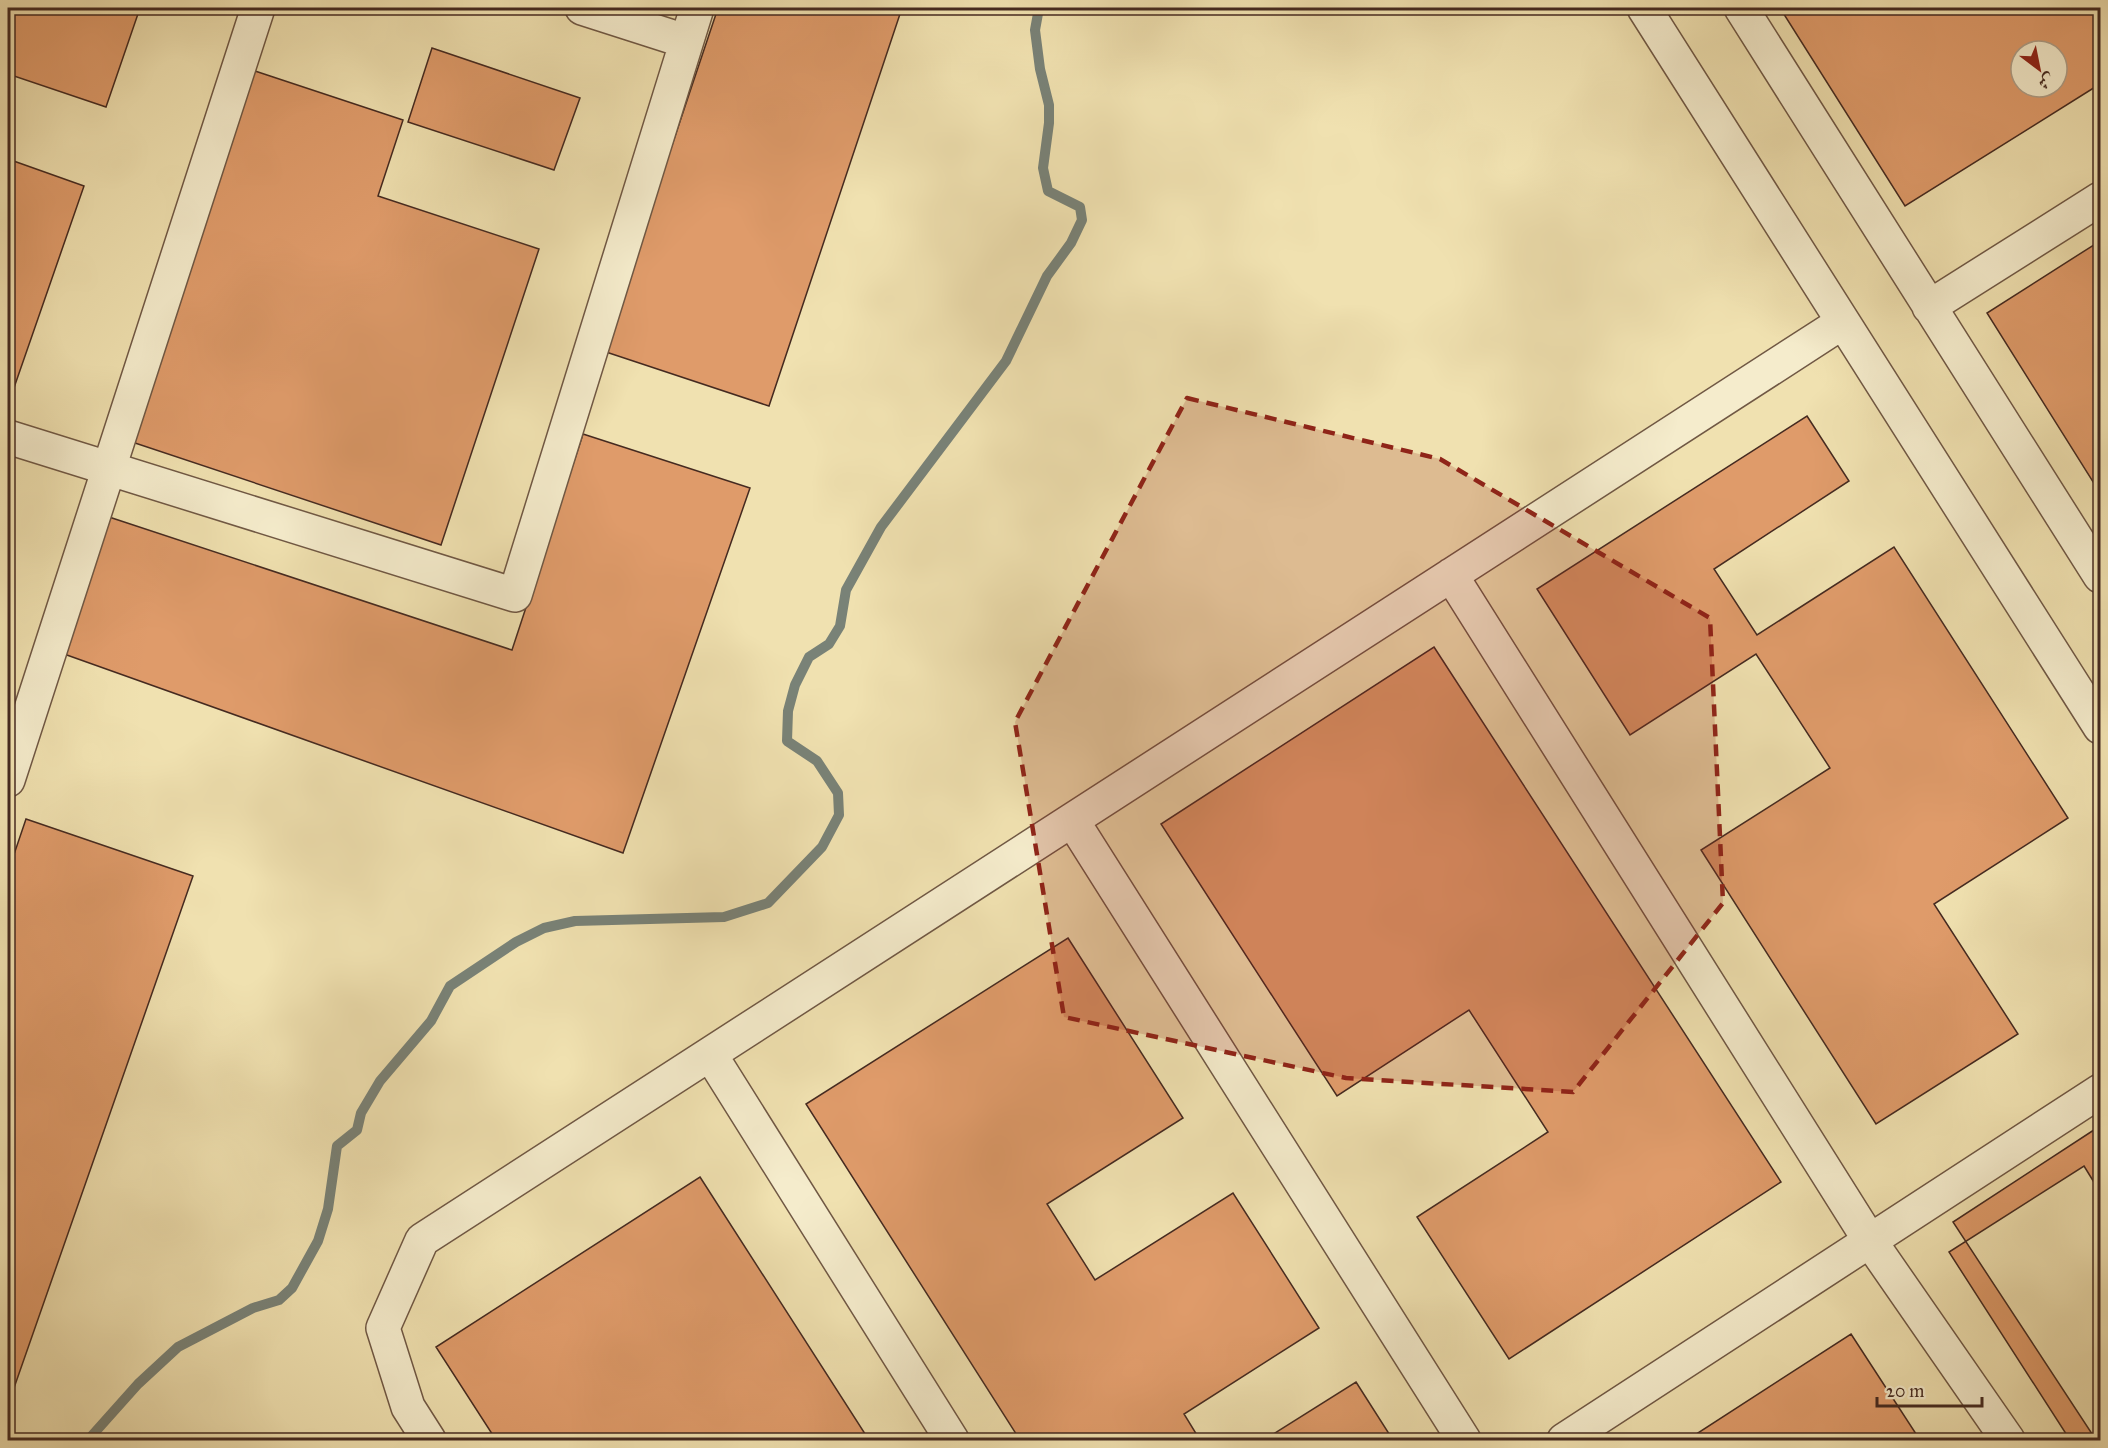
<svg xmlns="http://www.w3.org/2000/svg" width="2108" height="1448" font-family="'IM FELL Great Primer',Amiri,serif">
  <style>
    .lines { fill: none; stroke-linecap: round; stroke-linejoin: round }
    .stream { stroke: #798277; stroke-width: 10 }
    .building { fill: #df9b6a; stroke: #452a20; stroke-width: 1.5; fill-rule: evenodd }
    .minor-casing { stroke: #705844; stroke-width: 36 }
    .minor { stroke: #f5eccc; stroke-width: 33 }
    .marked { fill: #8f2418; fill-opacity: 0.2; stroke: #8f2418; stroke-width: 4.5; stroke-dasharray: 12 8; stroke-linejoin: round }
  </style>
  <rect width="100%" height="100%" fill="#f0e1b0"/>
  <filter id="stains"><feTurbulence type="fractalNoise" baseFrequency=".00333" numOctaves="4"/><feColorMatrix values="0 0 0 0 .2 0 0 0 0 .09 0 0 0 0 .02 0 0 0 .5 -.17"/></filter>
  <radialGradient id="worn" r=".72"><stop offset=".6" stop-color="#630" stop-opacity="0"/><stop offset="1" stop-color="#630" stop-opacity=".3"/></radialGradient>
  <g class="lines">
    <!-- stream -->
    <path class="stream" d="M 88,1440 L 138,1384 L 178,1347 L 253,1308 L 279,1300 L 292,1288 L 318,1241 L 328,1209 L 337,1146 L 357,1130 L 361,1113 L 380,1081 L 431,1021 L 450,986 L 516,942 L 544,928 L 575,921 L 724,917 L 768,903 L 822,847 L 839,815 L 838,793 L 817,761 L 787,741 L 788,711 L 795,685 L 809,657 L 829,644 L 840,626 L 846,590 L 881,527 L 1006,361 L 1047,276 L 1071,243 L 1082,220 L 1080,207 L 1048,191 L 1043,168 L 1049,123 L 1049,105 L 1040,69 L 1035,30 L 1039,8"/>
  </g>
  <!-- building -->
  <path class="building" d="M 8,8 L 140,8 L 106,107 L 8,74 Z
    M 718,8 L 902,8 L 769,406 L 603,351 Z
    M 1780,8 L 2100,8 L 2100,84 L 1905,206 ZM 2021,51 L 2057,51 L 2057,87 L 2021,87 Z
    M 432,48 L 580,98 L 554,170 L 408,122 Z
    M 255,71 L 403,120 L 378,196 L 539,249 L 441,545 L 129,441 Z
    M 8,159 L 84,186 L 8,405 Z
    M 2100,241 L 2100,493 L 1987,313 Z
    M 1807,416 L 1849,481 L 1714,569 L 1757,635 L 1894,547 L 2068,818 L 1934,904 L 2018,1034 L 1876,1124 L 1701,850 L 1830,768 L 1756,654 L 1630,735 L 1537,589 Z
    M 583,434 L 750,488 L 623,853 L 64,654 L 106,516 L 512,650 Z
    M 1434,647 L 1781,1182 L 1509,1359 L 1417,1217 L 1548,1132 L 1469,1010 L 1337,1096 L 1161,824 Z
    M 26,819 L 193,876 L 8,1405 L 8,872 Z
    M 1068,938 L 1183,1118 L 1047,1204 L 1095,1280 L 1233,1193 L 1319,1328 L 1184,1414 L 1200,1440 L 1020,1440 L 806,1104 Z
    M 2100,1126 L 2100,1440 L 2096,1440 L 1953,1222 Z
    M 2084,1166 L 2100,1192 L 2100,1440 L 2070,1440 L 1949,1252 Z
    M 700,1177 L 869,1440 L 496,1440 L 436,1347 Z
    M 1851,1334 L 1920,1440 L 1687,1440 Z
    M 1356,1382 L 1393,1440 L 1264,1440 Z"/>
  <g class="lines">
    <defs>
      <path id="minor" d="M 582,8 L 685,41
        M 1644,8 L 2100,727
        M 1741,8 L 2100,576
        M 1929,307 L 2100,199
        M 8,437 L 515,595 L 697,8
        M 1451,575 L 1870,1241 L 2008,1440
        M 8,780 L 258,8
        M 1072,820 L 1464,1440
        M 710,1054 L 952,1440
        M 429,1440 L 408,1407 L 383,1328 L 422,1240 L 1843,322
        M 1564,1440 L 2100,1091"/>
    </defs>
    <!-- minor casing -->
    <use href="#minor" class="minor-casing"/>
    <!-- minor -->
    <use href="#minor" class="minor"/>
  </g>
  <!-- marked area -->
  <path class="marked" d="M 1187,398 L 1440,459 L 1710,618 L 1723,903 L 1573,1092 L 1346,1078 L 1064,1017 L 1015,722 Z"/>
  <!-- margin -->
  <rect width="2108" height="1448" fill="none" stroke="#f0e1b0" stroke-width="30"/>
  <rect x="9" y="9" width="2090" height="1430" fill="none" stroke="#452a20" stroke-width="3"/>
  <rect x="15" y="15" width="2078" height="1418" fill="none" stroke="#452a20" stroke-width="1.5"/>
  <!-- north arrow -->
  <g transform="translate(2039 69) rotate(148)"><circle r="28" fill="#f5eccc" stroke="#af9e87" stroke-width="1.5"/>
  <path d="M0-4.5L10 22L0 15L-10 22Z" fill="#8f2418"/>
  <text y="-9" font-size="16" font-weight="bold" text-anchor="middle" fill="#452a20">ش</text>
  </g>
  <!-- scale -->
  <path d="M1877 1397v9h105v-9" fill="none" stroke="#452a20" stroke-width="3"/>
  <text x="1886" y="1397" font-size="18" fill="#452a20" stroke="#f5eccc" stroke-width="4.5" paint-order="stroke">20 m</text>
  <rect width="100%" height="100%" filter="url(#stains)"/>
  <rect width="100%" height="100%" fill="url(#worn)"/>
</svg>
